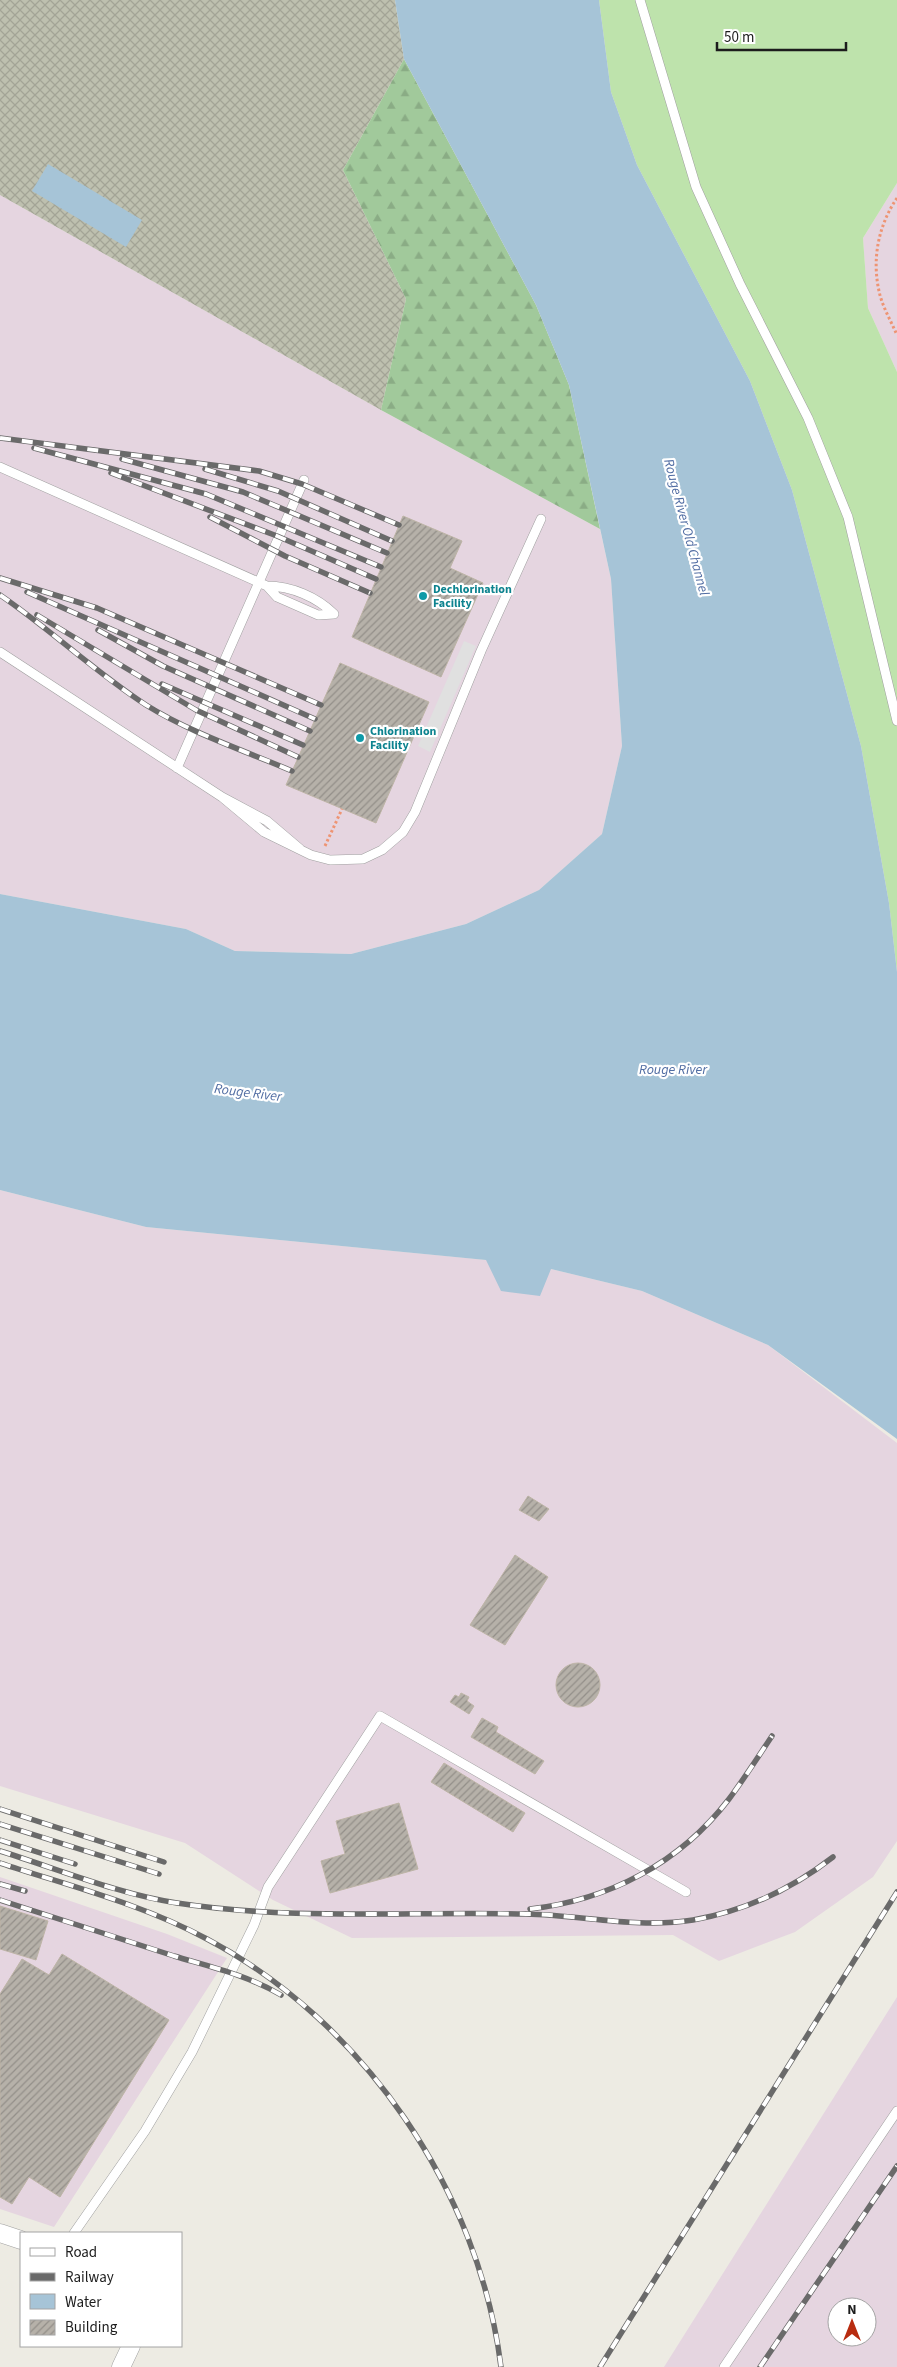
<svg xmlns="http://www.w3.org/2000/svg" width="897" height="2367" font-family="'Source Sans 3',sans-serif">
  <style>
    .industrial { fill: #e5d5e0; fill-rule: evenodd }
    .construction { fill: url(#construction-cross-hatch) }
    .grass { fill: #bee3ac }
    .forest { fill: url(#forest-firs) }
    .parking { fill: #e0e0e0 }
    .water { fill: #a6c4d7 }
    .building { fill: url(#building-hatch); stroke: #bdb4a6 }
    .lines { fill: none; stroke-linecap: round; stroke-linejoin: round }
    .service-casing { stroke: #a0a0a0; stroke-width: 10 }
    .minor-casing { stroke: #a0a0a0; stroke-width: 19 }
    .path { stroke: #ee9473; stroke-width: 3; stroke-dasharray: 2.5 2.5; stroke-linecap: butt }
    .service { stroke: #fff; stroke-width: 9 }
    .minor { stroke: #fff; stroke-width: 18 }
    .rail-casing { stroke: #6a6a6a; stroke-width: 5.5 }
    .rail { stroke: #fff; stroke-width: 4; stroke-dasharray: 11; stroke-linecap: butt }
    .culture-dot { fill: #0f9aa8; stroke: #fff; stroke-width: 2 }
    .labels { text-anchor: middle; stroke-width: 4.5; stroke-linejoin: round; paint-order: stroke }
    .culture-label { font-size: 12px; font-weight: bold; fill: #0d838f; stroke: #fff; text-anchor: start }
    .water-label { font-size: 14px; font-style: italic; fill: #516da3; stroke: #fff }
  </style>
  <defs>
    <pattern id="construction-cross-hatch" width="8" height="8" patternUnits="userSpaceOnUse" patternTransform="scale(1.25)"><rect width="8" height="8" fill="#bec0af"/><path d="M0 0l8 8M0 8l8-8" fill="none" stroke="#a3a496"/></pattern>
    <pattern id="forest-firs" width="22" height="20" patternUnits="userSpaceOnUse" patternTransform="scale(1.25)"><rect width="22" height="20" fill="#a1c99b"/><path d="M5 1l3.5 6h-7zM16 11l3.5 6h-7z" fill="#8aac85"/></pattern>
    <pattern id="building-hatch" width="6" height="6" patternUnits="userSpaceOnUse" patternTransform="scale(1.25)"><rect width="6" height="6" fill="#b6b1a9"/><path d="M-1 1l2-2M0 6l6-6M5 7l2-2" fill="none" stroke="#938f89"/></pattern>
  </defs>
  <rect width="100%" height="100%" fill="#edebe3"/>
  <!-- industrial -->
  <path class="industrial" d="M 897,183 L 897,372 L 868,308 L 863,238 Z
    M 0,195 L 381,410 L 600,529 L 611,579 L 622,746 L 602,834 L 539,890 L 466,924 L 351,954 L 235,951 L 186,929 L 0,894 Z
    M 0,1190 L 146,1227 L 487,1260 L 551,1269 L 642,1291 L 768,1345 L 897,1443 L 897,1841 L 873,1877 L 795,1932 L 719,1961 L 673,1935 L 352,1938 L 273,1900 L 185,1843 L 0,1786 Z
    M 0,1877 L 167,1934 L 227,1958 L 54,2227 L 0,2209 Z
    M 897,1997 L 897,2367 L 664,2367 ZM 837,2307 L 867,2307 L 867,2337 L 837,2337 Z"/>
  <!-- construction -->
  <path class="construction" d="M 0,0 L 395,0 L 404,59 L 343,170 L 406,299 L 381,410 L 0,195 Z"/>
  <!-- grass -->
  <path class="grass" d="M 599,0 L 897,0 L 897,183 L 863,238 L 868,308 L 897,372 L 897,972 L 889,903 L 861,746 L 792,490 L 750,381 L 637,165 L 611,92 Z"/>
  <!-- forest -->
  <path class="forest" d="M 404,59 L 536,305 L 569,385 L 600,529 L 381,410 L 406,299 L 343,170 Z"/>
  <!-- parking -->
  <path class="parking" d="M 464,641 L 476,646 L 430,752 L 418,746 Z"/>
  <!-- water -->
  <path class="water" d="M 395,0 L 599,0 L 611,92 L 637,165 L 750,381 L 792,490 L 861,746 L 889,903 L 897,972 L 897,1439 L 768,1345 L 642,1291 L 551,1269 L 540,1296 L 501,1291 L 486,1260 L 146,1227 L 0,1190 L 0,894 L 186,929 L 235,951 L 351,954 L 466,924 L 539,890 L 602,834 L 622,746 L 611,579 L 569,385 L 536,305 L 404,59 Z
    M 48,164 L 142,220 L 126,247 L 32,191 Z"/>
  <!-- building -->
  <path class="building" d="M 403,516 L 462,541 L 450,568 L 483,583 L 441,677 L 352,637 Z
    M 340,663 L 429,702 L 376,823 L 286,785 Z
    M 528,1496 L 549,1509 L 539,1521 L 519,1510 Z
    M 515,1555 L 548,1577 L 505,1645 L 470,1625 Z
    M556 1685a22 22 0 1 1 44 0a22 22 0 1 1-44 0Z
    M 461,1693 L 469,1697 L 467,1701 L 474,1706 L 469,1714 L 450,1702 L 455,1695 L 459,1697 Z
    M 482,1718 L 498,1727 L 496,1732 L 544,1761 L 535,1774 L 471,1737 Z
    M 444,1763 L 525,1813 L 513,1832 L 431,1782 Z
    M 399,1803 L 418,1869 L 330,1893 L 321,1861 L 345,1854 L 336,1821 Z
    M 0,1906 L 48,1921 L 36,1960 L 0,1949 Z
    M 62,1954 L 169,2020 L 60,2197 L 29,2177 L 12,2204 L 0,2197 L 0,1994 L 22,1959 L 49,1975 Z"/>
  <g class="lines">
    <defs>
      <path id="service" d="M 640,0 L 696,187 L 740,284 L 808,418 L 848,517 L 897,721
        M 0,467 L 267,586 C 291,586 317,597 334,614
        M 267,586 L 277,597 L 318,615 L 334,614
        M 0,652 L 222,797
        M 177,768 L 304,480
        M 300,849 L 267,821 L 222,797 L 264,832 L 311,855 L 330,860 L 363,859 L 382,850 L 403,832 L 415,812 L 481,651 L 541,519
        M 74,2233 L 145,2131 L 192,2052 L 254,1925 L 268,1887 L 380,1716 L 686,1892
        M 724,2367 L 897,2111"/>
      <path id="minor" d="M 0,2233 L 21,2240
        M 121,2367 L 131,2346"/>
    </defs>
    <!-- service casing -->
    <use href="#service" class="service-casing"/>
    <!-- minor casing -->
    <use href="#minor" class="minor-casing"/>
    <!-- path -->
    <path class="path" d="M 897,198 C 878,226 872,259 879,291 C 882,306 891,321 897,335
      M 325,846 L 342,809"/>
    <!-- service -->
    <use href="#service" class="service"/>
    <!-- minor -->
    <use href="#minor" class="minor"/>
    <defs>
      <path id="rail" d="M 0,438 L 259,471 L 302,484 L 399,525
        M 34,448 L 206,494 L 381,567
        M 122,459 L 243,492 L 387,553
        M 205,469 L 278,491 L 392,541
        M 111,473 L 277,536 L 376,579
        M 210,517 L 285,556 L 370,593
        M 0,578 L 97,608 L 321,705
        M 27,592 L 315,719
        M 0,595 C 50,629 95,672 146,705 C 191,733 243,750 292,771
        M 37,615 L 196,710 L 298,757
        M 98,630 L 163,666 L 310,731
        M 162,684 L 303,745
        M 0,1809 L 164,1862
        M 0,1824 L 159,1874
        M 0,1840 L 75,1864
        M 0,1851 C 55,1868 121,1895 177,1903 C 293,1921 410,1911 526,1914 C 582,1915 637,1929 693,1920 C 744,1911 792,1889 833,1857
        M 0,1863 C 70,1886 142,1904 207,1939 C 364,2022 479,2191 501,2367
        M 0,1884 L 25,1891
        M 0,1900 C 58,1919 116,1937 174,1956 C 211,1967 247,1975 281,1995
        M 530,1909 C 609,1900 680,1863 729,1799 C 744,1779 758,1757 772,1736
        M 600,2367 L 897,1892
        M 760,2367 L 897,2166"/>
    </defs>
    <!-- rail casing -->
    <use href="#rail" class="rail-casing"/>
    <!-- rail -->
    <use href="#rail" class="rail"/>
  </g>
  <!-- markers -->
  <g class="culture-dot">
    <circle cx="423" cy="596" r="5"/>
    <circle cx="360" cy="738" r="5"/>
  </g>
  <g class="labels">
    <!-- culture labels -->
    <g class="culture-label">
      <text x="433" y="593">Dechlorination<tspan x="433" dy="14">Facility</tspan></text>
      <text x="370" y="735">Chlorination<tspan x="370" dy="14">Facility</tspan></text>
    </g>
    <!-- water labels -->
    <g class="water-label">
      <text transform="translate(687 527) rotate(75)" y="5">Rouge River Old Channel</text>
      <text x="673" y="1074">Rouge River</text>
      <text transform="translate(248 1092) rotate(7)" y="5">Rouge River</text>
    </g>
  </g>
  <!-- legend -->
  <rect x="20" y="2232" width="162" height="115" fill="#ffffff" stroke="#a4a4a4"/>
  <rect x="30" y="2248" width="25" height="8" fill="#ffffff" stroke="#a4a4a4"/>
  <text x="65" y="2257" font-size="15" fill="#1c1c1c">Road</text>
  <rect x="30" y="2273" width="25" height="8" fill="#6a6a6a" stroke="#a4a4a4"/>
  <text x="65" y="2282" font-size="15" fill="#1c1c1c">Railway</text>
  <rect x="30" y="2294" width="25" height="15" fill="#a6c4d7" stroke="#a4a4a4"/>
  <text x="65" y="2307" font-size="15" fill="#1c1c1c">Water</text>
  <rect x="30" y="2320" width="25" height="15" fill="url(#building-hatch)" stroke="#a4a4a4"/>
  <text x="65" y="2332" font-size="15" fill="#1c1c1c">Building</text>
  <!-- north arrow -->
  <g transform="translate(852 2322)"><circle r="24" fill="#ffffff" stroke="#a4a4a4"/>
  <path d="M0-4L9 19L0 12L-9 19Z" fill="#b82c10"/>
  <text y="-8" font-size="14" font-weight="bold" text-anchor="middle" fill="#1c1c1c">N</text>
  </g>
  <!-- scale -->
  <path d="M717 42v8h129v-8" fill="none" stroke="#1c1c1c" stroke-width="2.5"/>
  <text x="724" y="42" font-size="15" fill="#1c1c1c" stroke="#ffffff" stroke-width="4" paint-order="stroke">50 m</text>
</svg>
